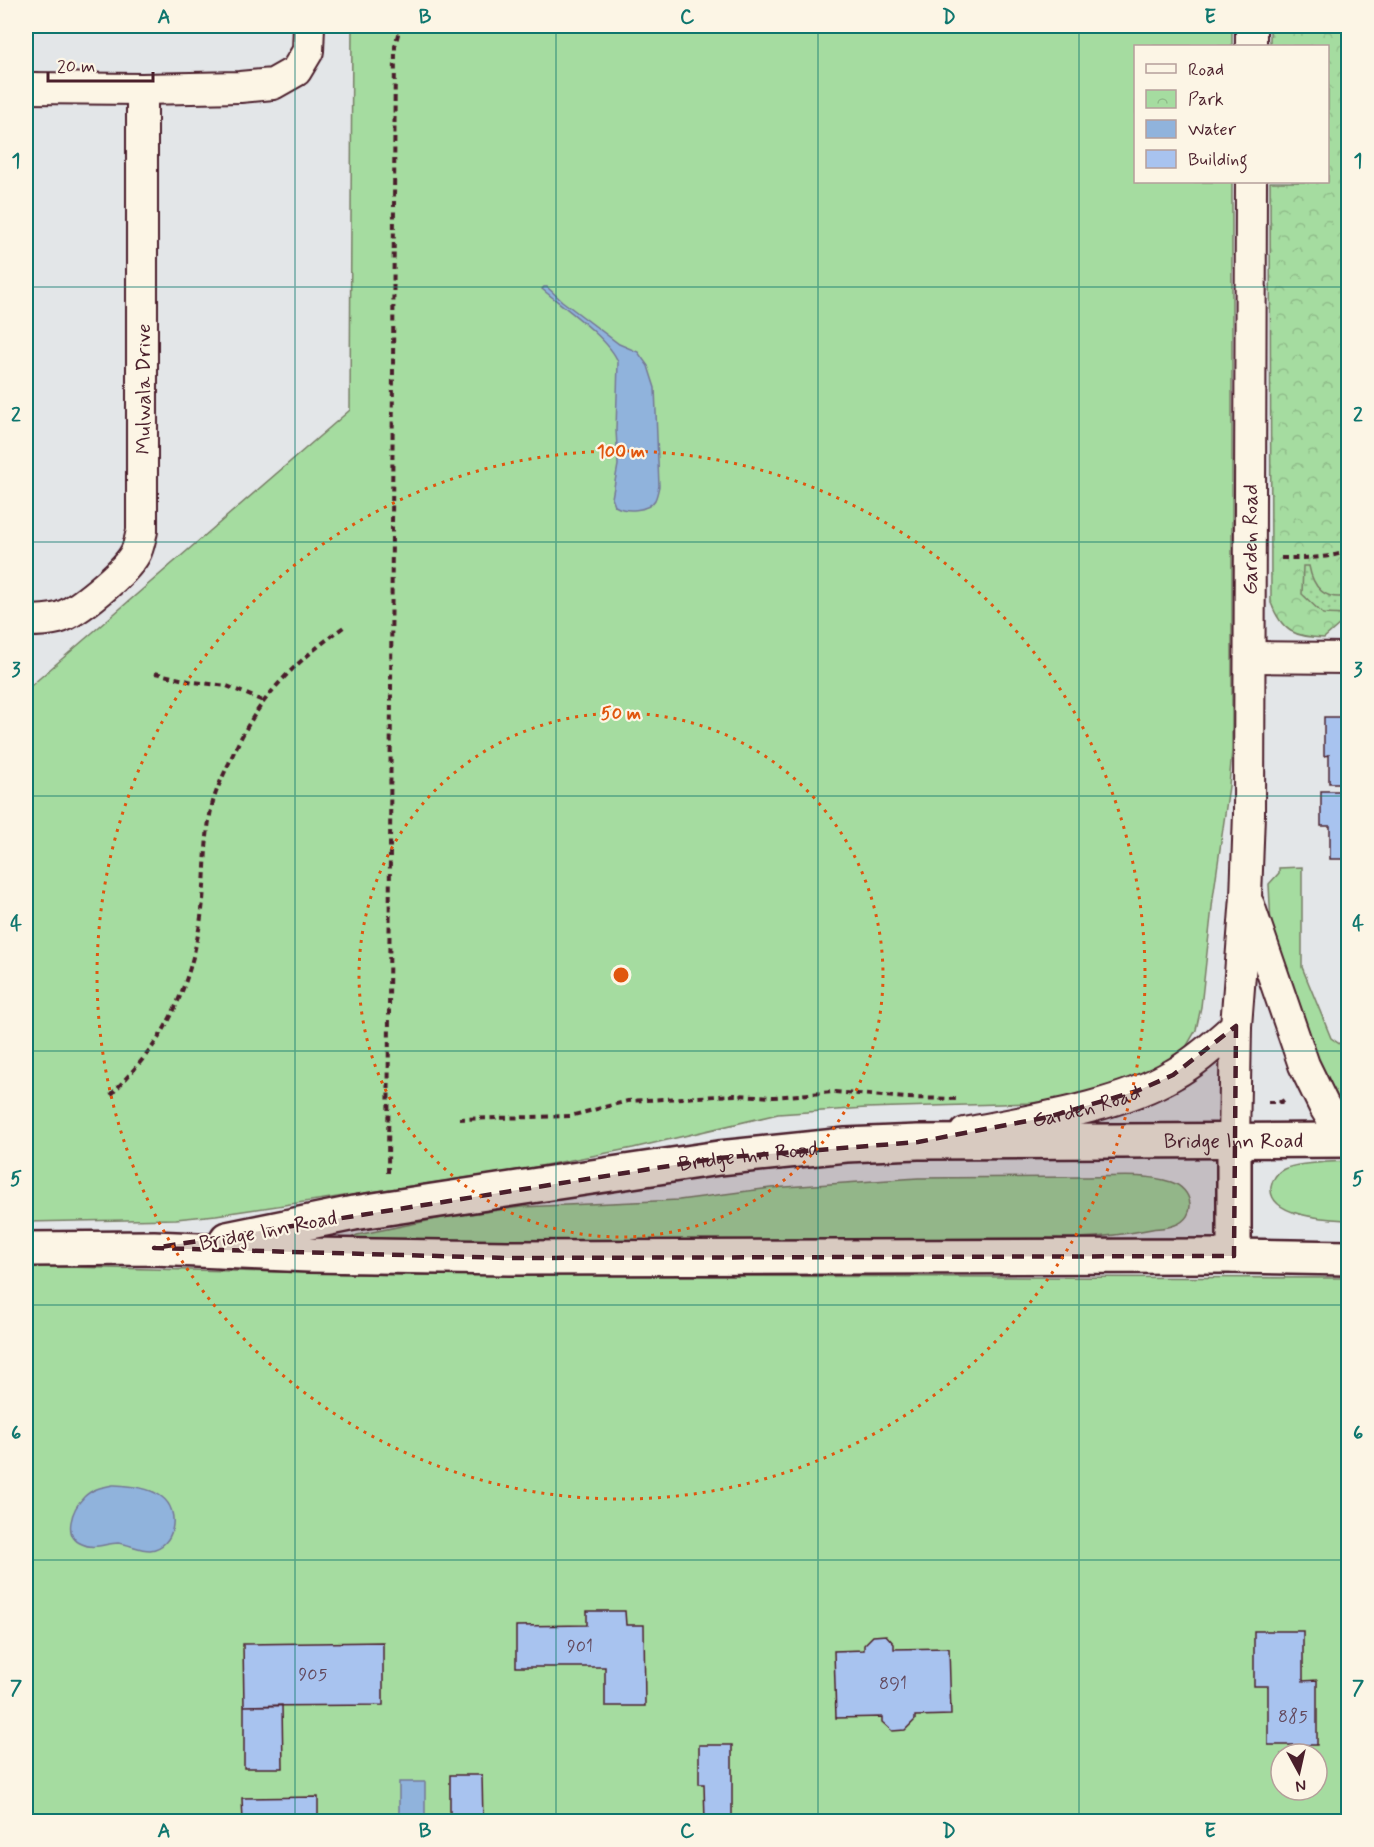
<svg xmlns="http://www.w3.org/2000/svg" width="1374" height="1847" font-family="Mynerve,sans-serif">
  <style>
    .grass { fill: #a5dca0; stroke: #787e66; stroke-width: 1.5; fill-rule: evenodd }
    .park { fill: url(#park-crowns); stroke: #787e66; stroke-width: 1.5 }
    .garden { fill: url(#garden-dots); stroke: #787e66; stroke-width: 1.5 }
    .water { fill: #90b3dc; stroke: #747895; stroke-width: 1.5 }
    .building { fill: #a8c3ef; stroke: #4a1f2b; stroke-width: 1.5 }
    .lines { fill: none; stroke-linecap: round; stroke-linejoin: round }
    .minor-casing { stroke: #4a1f2b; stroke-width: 34 }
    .primary-casing { stroke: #4a1f2b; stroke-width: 38 }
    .path { stroke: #4a1f2b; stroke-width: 4; stroke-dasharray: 6 4.5; stroke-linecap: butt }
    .minor { stroke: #fcf5e5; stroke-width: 30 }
    .primary { stroke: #fcf5e5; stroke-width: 33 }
    .marked { fill: #4a1f2b; fill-opacity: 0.2; stroke: #4a1f2b; stroke-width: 4.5; stroke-dasharray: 12 8; stroke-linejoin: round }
    .grid { fill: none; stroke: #0f766e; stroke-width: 1.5; stroke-opacity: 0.55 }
    .ring { fill: none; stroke: #e0560e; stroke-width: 3; stroke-dasharray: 3 6 }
    .labels { text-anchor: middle; stroke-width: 4.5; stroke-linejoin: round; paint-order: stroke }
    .number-label { font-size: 18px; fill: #62485c }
    .street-label { font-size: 21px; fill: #4a1f2b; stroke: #fcf5e5 }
    .centre { fill: #e0560e; stroke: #fcf5e5; stroke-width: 3 }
    .ring-label { font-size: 18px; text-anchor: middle; font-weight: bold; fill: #e0560e; stroke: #fcf5e5; stroke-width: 4.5; stroke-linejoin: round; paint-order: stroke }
    .neatline { fill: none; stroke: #0f766e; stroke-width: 2 }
    .grid-label { font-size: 20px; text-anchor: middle; font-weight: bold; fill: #0f766e }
  </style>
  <defs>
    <pattern id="park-crowns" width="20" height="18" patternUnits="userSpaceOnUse" patternTransform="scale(1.5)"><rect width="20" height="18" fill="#a5dca0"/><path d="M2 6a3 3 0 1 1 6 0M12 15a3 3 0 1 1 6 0" fill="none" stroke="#90bc8a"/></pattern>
    <pattern id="garden-dots" width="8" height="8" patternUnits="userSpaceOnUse" patternTransform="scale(1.5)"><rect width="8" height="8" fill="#a5dca0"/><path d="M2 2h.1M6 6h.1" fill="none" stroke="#90bc8a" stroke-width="1.8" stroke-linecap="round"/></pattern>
  </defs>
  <rect width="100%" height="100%" fill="#e3e6e8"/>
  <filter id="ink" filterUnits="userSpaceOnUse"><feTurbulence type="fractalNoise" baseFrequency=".0167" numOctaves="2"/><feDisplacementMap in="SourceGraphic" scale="12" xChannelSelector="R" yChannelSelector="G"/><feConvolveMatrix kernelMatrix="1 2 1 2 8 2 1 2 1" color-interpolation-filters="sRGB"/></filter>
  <g filter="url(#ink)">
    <!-- grass -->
    <path class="grass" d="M 352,26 L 1232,26 L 1232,46 L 1136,46 L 1136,182 L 1232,182 L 1232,750 L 1229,786 L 1213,898 L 1201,1007 L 1196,1030 L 1185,1049 L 1167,1064 L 1144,1075 L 1066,1098 L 1032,1103 L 866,1108 L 778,1114 L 633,1148 L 525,1169 L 216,1215 L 176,1219 L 26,1222 L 26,690 L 350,410 Z
      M 1302,867 L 1302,967 L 1331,1038 L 1348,1050 L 1348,1108 L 1332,1092 L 1320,1066 L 1271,926 L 1269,884 L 1279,873 L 1279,868 Z
      M 1348,1161 L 1348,1220 C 1328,1219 1268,1217 1271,1187 C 1272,1180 1277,1172 1284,1169 C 1299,1162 1332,1162 1348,1161 Z
      M 1083,1177 C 1112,1177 1144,1173 1171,1182 C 1193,1189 1198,1217 1175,1225 C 1168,1228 1159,1228 1152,1229 C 1127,1234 1103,1237 1078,1238 L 351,1242 L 351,1238 L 357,1235 L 442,1218 L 521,1207 L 679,1200 L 771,1188 L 918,1178 Z
      M 26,1266 L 399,1275 L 1348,1278 L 1348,1821 L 26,1822 ZM 1281,1754 L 1317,1754 L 1317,1790 L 1281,1790 Z"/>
    <!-- park -->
    <path class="park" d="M 1270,26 L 1348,26 L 1348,617 L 1324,638 C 1295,637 1282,632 1271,603 L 1270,182 L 1328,182 L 1328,46 L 1270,46 Z"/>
    <!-- garden -->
    <path class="garden" d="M 1303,566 L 1309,566 C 1313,588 1325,601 1348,596 L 1348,615 L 1323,614 L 1302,594 Z"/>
    <!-- water -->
    <path class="water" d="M 544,287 L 547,287 L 562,301 L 619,344 L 638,352 L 648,366 L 655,388 L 659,486 C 658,490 657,496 655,500 C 648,512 625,512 615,506 L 612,498 L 618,465 L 616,430 L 618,362 C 610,339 562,306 542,289 Z
      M 113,1485 C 128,1486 149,1487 162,1497 C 181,1511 175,1548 150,1550 C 139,1550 129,1544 118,1543 C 106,1543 94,1550 82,1544 C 62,1536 72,1509 84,1497 C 92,1489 102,1487 113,1485 Z
      M 399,1782 L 425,1782 L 425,1821 L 399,1821 Z"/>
    <!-- building -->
    <path class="building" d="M 1324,717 L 1348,717 L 1348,783 L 1329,783 L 1329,755 L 1324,756 Z
      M 1321,791 L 1348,791 L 1348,859 L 1330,859 L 1330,826 L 1321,826 Z
      M 587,1611 L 625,1611 L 626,1625 L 644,1625 L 645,1706 L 605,1706 L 605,1667 L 516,1667 L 516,1626 L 587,1625 Z
      M 1254,1631 L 1303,1631 L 1303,1681 L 1317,1680 L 1317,1745 L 1268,1745 L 1268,1686 L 1254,1686 Z
      M 886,1635 L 894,1644 L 894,1649 L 949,1648 L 951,1715 L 915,1716 L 915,1720 L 905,1730 L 892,1731 L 882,1722 L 882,1717 L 836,1718 L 834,1651 L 864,1650 L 864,1645 L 873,1636 Z
      M 383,1642 L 383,1705 L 244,1706 L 243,1644 Z
      M 282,1705 L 283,1768 L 244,1768 L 244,1706 Z
      M 699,1745 L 732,1745 L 732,1822 L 705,1822 L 704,1784 L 699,1784 Z
      M 450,1775 L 482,1775 L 483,1822 L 450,1822 Z
      M 318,1797 L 318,1822 L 243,1822 L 242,1798 Z
      M 1313,1817 L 1346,1817 L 1346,1822 L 1313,1822 Z"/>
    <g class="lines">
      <defs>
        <g id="minor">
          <path d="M 1251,46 L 1251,26"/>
          <path d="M 26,88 L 142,89 L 240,87 L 273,84 L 296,71 L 308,51 L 309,26"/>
          <path d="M 26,621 C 36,621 47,621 58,618 C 78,612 125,572 135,554 C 139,547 140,538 142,531 L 142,89"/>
          <path d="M 1250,657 L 1348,658"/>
          <path d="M 1249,905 L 1304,1065 L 1324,1106 L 1345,1140"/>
          <path id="s1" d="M 965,1133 C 1030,1120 1117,1108 1174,1074 C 1197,1061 1216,1043 1236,1026"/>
          <path id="s2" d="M 1234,1142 L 1236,1026 L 1246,897 L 1249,814 L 1251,182"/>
        </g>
        <g id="primary">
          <path id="s3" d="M 227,1239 L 354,1213 L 538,1185 L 719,1158 L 846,1145 L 918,1142 L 1348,1140"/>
          <path d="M 26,1249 L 154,1248 L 309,1255 L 508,1258 L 1234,1256 L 1348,1258"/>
          <path d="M 1234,1256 L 1234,1142"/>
        </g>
      </defs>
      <!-- minor casing -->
      <use href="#minor" class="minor-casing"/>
      <!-- primary casing -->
      <use href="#primary" class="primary-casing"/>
      <!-- path -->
      <path class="path" d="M 1281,558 C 1304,558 1327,559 1348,551
        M 155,673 L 193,682 L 227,686 L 263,701
        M 111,1095 C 126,1078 142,1062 155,1043 C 182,1004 196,956 202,910 C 206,877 204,843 211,810 C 214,794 222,778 229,763 C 257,699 289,667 345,626
        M 1268,1102 L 1281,1102 L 1284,1100
        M 459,1119 L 570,1116 L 628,1101 L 735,1095 L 774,1097 L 834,1092 L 907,1098 L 960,1099
        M 388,1173 L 395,46 L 400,26"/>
      <!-- minor -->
      <use href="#minor" class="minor"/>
      <!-- primary -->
      <use href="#primary" class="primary"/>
    </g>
  </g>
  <!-- marked area -->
  <path class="marked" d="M 1236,1026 L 1234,1256 L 508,1258 L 154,1248 L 719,1158 L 918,1142 L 1048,1117 L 1137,1091 L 1173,1075 Z"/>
  <!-- grid -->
  <path class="grid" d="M 295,26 L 295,1822M 556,26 L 556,1822M 818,26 L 818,1822M 1079,26 L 1079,1822M 26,287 L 1348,287M 26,542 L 1348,542M 26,796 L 1348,796M 26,1051 L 1348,1051M 26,1305 L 1348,1305M 26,1560 L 1348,1560"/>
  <!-- distance rings -->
  <g class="ring">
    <circle cx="621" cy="975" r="262"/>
    <circle cx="621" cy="975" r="524"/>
  </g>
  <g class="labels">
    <!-- number labels -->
    <g class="number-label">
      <text x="580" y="1652">901</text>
      <text x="313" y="1680">905</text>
      <text x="893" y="1689">891</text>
      <text x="1293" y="1722">885</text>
    </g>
    <!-- street labels -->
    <g class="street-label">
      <text transform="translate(143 389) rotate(-90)" y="7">Mulwala Drive</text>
      <text dy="7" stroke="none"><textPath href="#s2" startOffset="603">Garden Road</textPath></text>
      <text dy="7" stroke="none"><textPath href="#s1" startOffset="124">Garden Road</textPath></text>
      <text dy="7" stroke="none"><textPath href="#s3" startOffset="1014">Bridge Inn Road</textPath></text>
      <text dy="7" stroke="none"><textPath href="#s3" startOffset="528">Bridge Inn Road</textPath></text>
      <text transform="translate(268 1230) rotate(-11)" y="7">Bridge Inn Road</text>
    </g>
  </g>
  <circle cx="621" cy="975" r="9" class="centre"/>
  <g class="ring-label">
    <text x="621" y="457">100 m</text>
    <text x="621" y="719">50 m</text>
  </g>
  <!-- margin -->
  <rect width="1374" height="1847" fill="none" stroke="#fcf5e5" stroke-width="66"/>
  <!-- legend -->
  <rect x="1134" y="45" width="195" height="138" fill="#fcf5e5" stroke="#b59f9b" stroke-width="1.5"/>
  <rect x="1146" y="64" width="30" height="9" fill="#fcf5e5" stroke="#b59f9b" stroke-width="1.5"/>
  <text x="1188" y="75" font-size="18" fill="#4a1f2b">Road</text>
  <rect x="1146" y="90" width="30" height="18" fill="url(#park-crowns)" stroke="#b59f9b" stroke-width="1.5"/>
  <text x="1188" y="105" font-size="18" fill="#4a1f2b">Park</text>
  <rect x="1146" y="120" width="30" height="18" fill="#90b3dc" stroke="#b59f9b" stroke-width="1.5"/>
  <text x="1188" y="135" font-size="18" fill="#4a1f2b">Water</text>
  <rect x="1146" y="150" width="30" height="18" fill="#a8c3ef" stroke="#b59f9b" stroke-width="1.5"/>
  <text x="1188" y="165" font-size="18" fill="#4a1f2b">Building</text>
  <!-- north arrow -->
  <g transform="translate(1299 1772) rotate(172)"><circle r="28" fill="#fcf5e5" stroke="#b59f9b" stroke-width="1.5"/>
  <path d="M0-4.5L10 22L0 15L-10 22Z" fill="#4a1f2b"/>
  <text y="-9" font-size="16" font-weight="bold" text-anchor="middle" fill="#4a1f2b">N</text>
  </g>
  <!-- scale -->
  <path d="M48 72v9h105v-9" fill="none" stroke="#4a1f2b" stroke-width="3"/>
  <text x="57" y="72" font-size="18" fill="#4a1f2b" stroke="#fcf5e5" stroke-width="4.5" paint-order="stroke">20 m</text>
  <rect x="33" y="33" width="1308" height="1781" class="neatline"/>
  <g class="grid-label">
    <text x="164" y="23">A</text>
    <text x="425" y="23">B</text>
    <text x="687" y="23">C</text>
    <text x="949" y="23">D</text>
    <text x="1210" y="23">E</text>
    <text x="16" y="167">1</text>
    <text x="1358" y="167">1</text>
    <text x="16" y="421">2</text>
    <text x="1358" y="421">2</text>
    <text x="16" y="676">3</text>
    <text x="1358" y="676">3</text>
    <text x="16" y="930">4</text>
    <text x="1358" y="930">4</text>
    <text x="16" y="1185">5</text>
    <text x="1358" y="1185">5</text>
    <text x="16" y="1439">6</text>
    <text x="1358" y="1439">6</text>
    <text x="16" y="1694">7</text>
    <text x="1358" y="1694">7</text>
    <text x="164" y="1837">A</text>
    <text x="425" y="1837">B</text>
    <text x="687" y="1837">C</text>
    <text x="949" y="1837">D</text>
    <text x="1210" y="1837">E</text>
  </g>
</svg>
